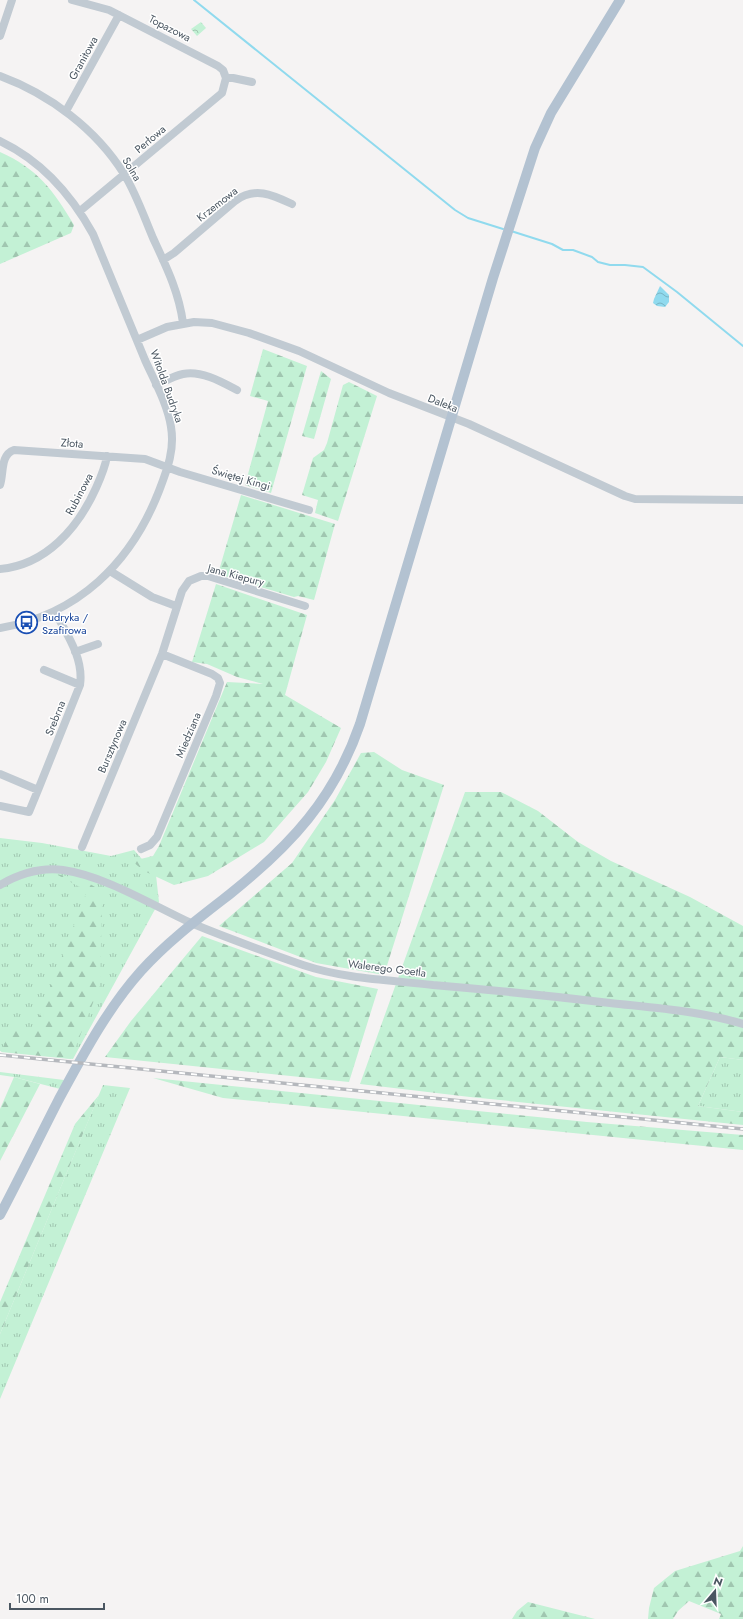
<svg xmlns="http://www.w3.org/2000/svg" width="743" height="1619" font-family="Jost,sans-serif">
  <style>
    .grass { fill: url(#grass-tufts) }
    .forest { fill: url(#forest-firs) }
    .park { fill: url(#park-crowns) }
    .water { fill: url(#water-waves) }
    .lines { fill: none; stroke-linecap: round; stroke-linejoin: round }
    .stream { stroke: #90daee; stroke-width: 2 }
    .minor { stroke: #c1cad2; stroke-width: 8 }
    .major { stroke: #b3c2d1; stroke-width: 10 }
    .rail-casing { stroke: #b5b8bd; stroke-width: 3.5 }
    .rail { stroke: #fff; stroke-width: 2; stroke-dasharray: 6; stroke-linecap: butt }
    .labels { text-anchor: middle; stroke-width: 3; stroke-linejoin: round; paint-order: stroke }
    .street-label { font-size: 11px; fill: #4a5661; stroke: #fff }
    .transit-label { font-size: 11px; fill: #164399; stroke: #fff; text-anchor: start }
  </style>
  <defs>
    <pattern id="grass-tufts" width="24" height="20" patternUnits="userSpaceOnUse"><rect width="24" height="20" fill="#c3f1d5"/><path d="M3 7l-1-3M5 7V3M7 7l1-3M15 17l-1-3M17 17v-4M19 17l1-3" fill="none" stroke="#a0c6b0"/></pattern>
    <pattern id="forest-firs" width="22" height="20" patternUnits="userSpaceOnUse"><rect width="22" height="20" fill="#c3f1d5"/><path d="M5 1l3.5 6h-7zM16 11l3.5 6h-7z" fill="#a0c6b0"/></pattern>
    <pattern id="park-crowns" width="20" height="18" patternUnits="userSpaceOnUse"><rect width="20" height="18" fill="#c3f1d5"/><path d="M2 6a3 3 0 1 1 6 0M12 15a3 3 0 1 1 6 0" fill="none" stroke="#a0c6b0"/></pattern>
    <pattern id="water-waves" width="16" height="10" patternUnits="userSpaceOnUse"><rect width="16" height="10" fill="#90daee"/><path d="M0 5q4-4 8 0t8 0" fill="none" stroke="#78b4c4"/></pattern>
  </defs>
  <rect width="100%" height="100%" fill="#f5f3f3"/>
  <!-- grass -->
  <path class="grass" d="M 0,838 L 42,843 L 111,856 L 134,850 L 156,875 L 159,902 L 73,1059 L 0,1051 Z
    M 720,1057 L 743,1060 L 743,1112 L 698,1106 Z
    M 0,1072 L 64,1080 L 60,1089 L 14,1077 L 0,1075 Z
    M 103,1085 L 130,1088 L 0,1399 L 0,1334 Z"/>
  <!-- forest -->
  <path class="forest" d="M 0,152 C 38,169 53,190 74,225 L 71,233 L 0,264 Z
    M 263,349 L 307,366 L 271,493 L 245,485 L 268,401 L 250,396 Z
    M 321,371 L 331,379 L 314,439 L 302,436 Z
    M 349,382 L 377,396 L 338,521 L 315,513 L 318,500 L 302,495 L 313,458 L 324,450 L 327,443 L 343,385 Z
    M 241,495 L 335,524 L 314,600 L 298,596 L 294,597 L 218,574 Z
    M 216,584 L 307,615 L 285,695 L 341,728 L 326,762 L 308,792 L 264,842 L 208,876 L 174,885 L 144,871 L 132,861 L 153,856 L 159,846 L 227,682 L 263,684 L 237,677 L 207,664 L 192,662 Z
    M 374,752 L 402,770 L 444,785 L 384,975 L 316,963 L 219,926 L 292,863 L 335,800 L 361,753 Z
    M 465,792 L 501,792 L 538,811 L 578,842 L 611,861 L 690,897 L 743,926 L 743,1060 L 720,1057 L 698,1106 L 743,1112 L 743,1125 L 470,1097 L 360,1084 Z
    M 56,874 L 71,877 L 90,884 L 95,887 L 102,902 L 100,985 L 71,1059 L 1,1052 L 11,1029 L 35,1027 L 87,891 Z
    M 202,936 L 316,977 L 378,989 L 349,1082 L 105,1057 L 131,1021 Z
    M 14,1077 L 40,1084 L 0,1161 L 0,1109 Z
    M 153,1078 L 587,1122 L 743,1135 L 743,1150 L 223,1098 Z
    M 99,1095 L 0,1334 L 0,1302 L 75,1124 Z
    M 743,1546 L 743,1619 L 719,1619 L 721,1614 L 689,1601 L 678,1611 L 673,1619 L 648,1619 L 649,1608 L 654,1588 L 675,1571 L 740,1551 Z
    M 528,1602 L 595,1619 L 512,1619 L 517,1611 Z"/>
  <!-- park -->
  <path class="park" d="M 201,22 L 206,28 L 197,36 L 191,29 Z"/>
  <!-- water -->
  <path class="water" d="M 660,286 L 669,295 L 669,302 L 665,307 L 657,306 L 653,303 L 654,299 Z"/>
  <g class="lines">
    <!-- stream -->
    <path class="stream" d="M 194,0 L 455,210 L 468,218 L 503,229
      M 511,231 L 552,244 L 563,250 L 573,250 L 592,257 L 598,262 L 610,265 L 625,265 L 643,267 L 677,292 L 743,346"/>
    <!-- minor -->
    <path class="minor" d="M 72,0 L 109,10 L 218,66 L 223,70 L 226,78 L 233,78 L 252,82
      M 0,36 L 12,0
      M 0,76 C 49,94 96,129 124,174 C 136,193 144,217 153,238 C 166,266 179,292 183,323
      M 66,111 L 119,15
      M 0,141 C 42,161 71,194 93,234 C 110,276 128,318 145,360 C 154,380 168,405 171,427 C 175,450 167,470 159,491 C 131,563 78,615 0,628
      M 80,211 L 222,93 L 226,78
      M 163,260 L 174,253 L 235,201 C 255,186 273,195 292,204
      M 137,340 L 167,327 L 194,322 L 212,323 L 249,333 L 299,351 L 389,393 L 469,424 L 625,496 L 635,499 L 743,500
      M 156,385 C 165,381 174,376 183,374 C 201,370 222,382 237,390
      M 0,485 C 4,473 0,455 14,450 L 145,459 L 180,472 L 309,510
      M 0,569 C 46,565 78,528 96,488 C 101,477 105,468 107,456
      M 110,571 L 152,597 L 176,606
      M 75,652 L 98,644
      M 44,670 L 80,685
      M 0,774 L 38,790 L 80,685 C 84,659 67,634 55,612
      M 0,806 L 29,812 L 38,790
      M 82,847 L 162,654 L 182,591 L 189,581 L 201,576 L 208,576 L 305,606
      M 141,849 L 150,845 L 157,837 L 216,696 L 220,683 L 218,678 L 212,674 L 162,654
      M 0,885 C 19,874 40,867 63,870 C 105,876 152,905 191,923 C 227,938 266,952 303,965 C 345,979 390,980 433,985 C 492,990 551,996 610,1003 C 655,1008 700,1011 743,1024"/>
    <!-- major -->
    <path class="major" d="M 0,1215 C 20,1177 39,1138 59,1099 C 83,1055 107,1009 141,971 C 167,942 199,918 230,894 C 291,845 334,799 360,724 L 493,278 L 535,148 L 551,113 L 620,0"/>
    <defs>
      <path id="rail" d="M 0,1055 L 743,1129"/>
    </defs>
    <!-- rail casing -->
    <use href="#rail" class="rail-casing"/>
    <!-- rail -->
    <use href="#rail" class="rail"/>
  </g>
  <!-- icons -->
  <defs>
    <symbol id="bus-ring" viewBox="-11 -11 22 22"><circle r="9.5" fill="#fff" stroke="#1a4fb4" stroke-width="1.5"/><path d="M-5-6H5V4H4V6H2V4H-2V6H-4V4H-5ZM-3.5-4V0h7V-4ZM-3.5 1.2v1.5H-2V1.2ZM2 1.2v1.5H3.5V1.2Z" fill="#1a4fb4"/></symbol>
  </defs>
  <g fill-rule="evenodd">
    <use href="#bus-ring" x="14" y="610" width="25" height="25"/>
  </g>
  <g class="labels">
    <!-- street labels -->
    <g class="street-label">
      <text transform="translate(170 28) rotate(27)" y="4">Topazowa</text>
      <text transform="translate(83 58) rotate(-61)" y="4">Granitowa</text>
      <text transform="translate(150 139) rotate(-40)" y="4">Perłowa</text>
      <text transform="translate(132 169) rotate(59)" y="4">Solna</text>
      <text transform="translate(217 204) rotate(-38)" y="4">Krzemowa</text>
      <text transform="translate(167 386) rotate(70)" y="4">Witolda Budryka</text>
      <text transform="translate(443 403) rotate(22)" y="4">Daleka</text>
      <text transform="translate(72 443) rotate(4)" y="4">Złota</text>
      <text transform="translate(241 478) rotate(16)" y="4">Świętej Kingi</text>
      <text transform="translate(79 494) rotate(-62)" y="4">Rubinowa</text>
      <text transform="translate(236 575) rotate(15)" y="4">Jana Kiepury</text>
      <text transform="translate(55 718) rotate(-68)" y="4">Srebrna</text>
      <text transform="translate(188 735) rotate(-67)" y="4">Miedziana</text>
      <text transform="translate(112 746) rotate(-67)" y="4">Bursztynowa</text>
      <text transform="translate(387 968) rotate(7)" y="4">Walerego Goetla</text>
    </g>
    <!-- transit labels -->
    <g class="transit-label">
      <text x="42" y="621">Budryka /<tspan x="42" dy="13">Szafirowa</tspan></text>
    </g>
  </g>
  <!-- north arrow -->
  <g transform="translate(715 1591) rotate(19)" stroke="#ffffff" stroke-width="3" paint-order="stroke">
  <path d="M0-3L7 15L0 10L-7 15Z" fill="#4a5661"/>
  <text y="-6" font-size="11" font-weight="bold" text-anchor="middle" fill="#4a5661">N</text>
  </g>
  <!-- scale -->
  <path d="M10 1603v6h94v-6" fill="none" stroke="#4a5661" stroke-width="2"/>
  <text x="16" y="1603" font-size="12" fill="#4a5661" stroke="#ffffff" stroke-width="3" paint-order="stroke">100 m</text>
</svg>
